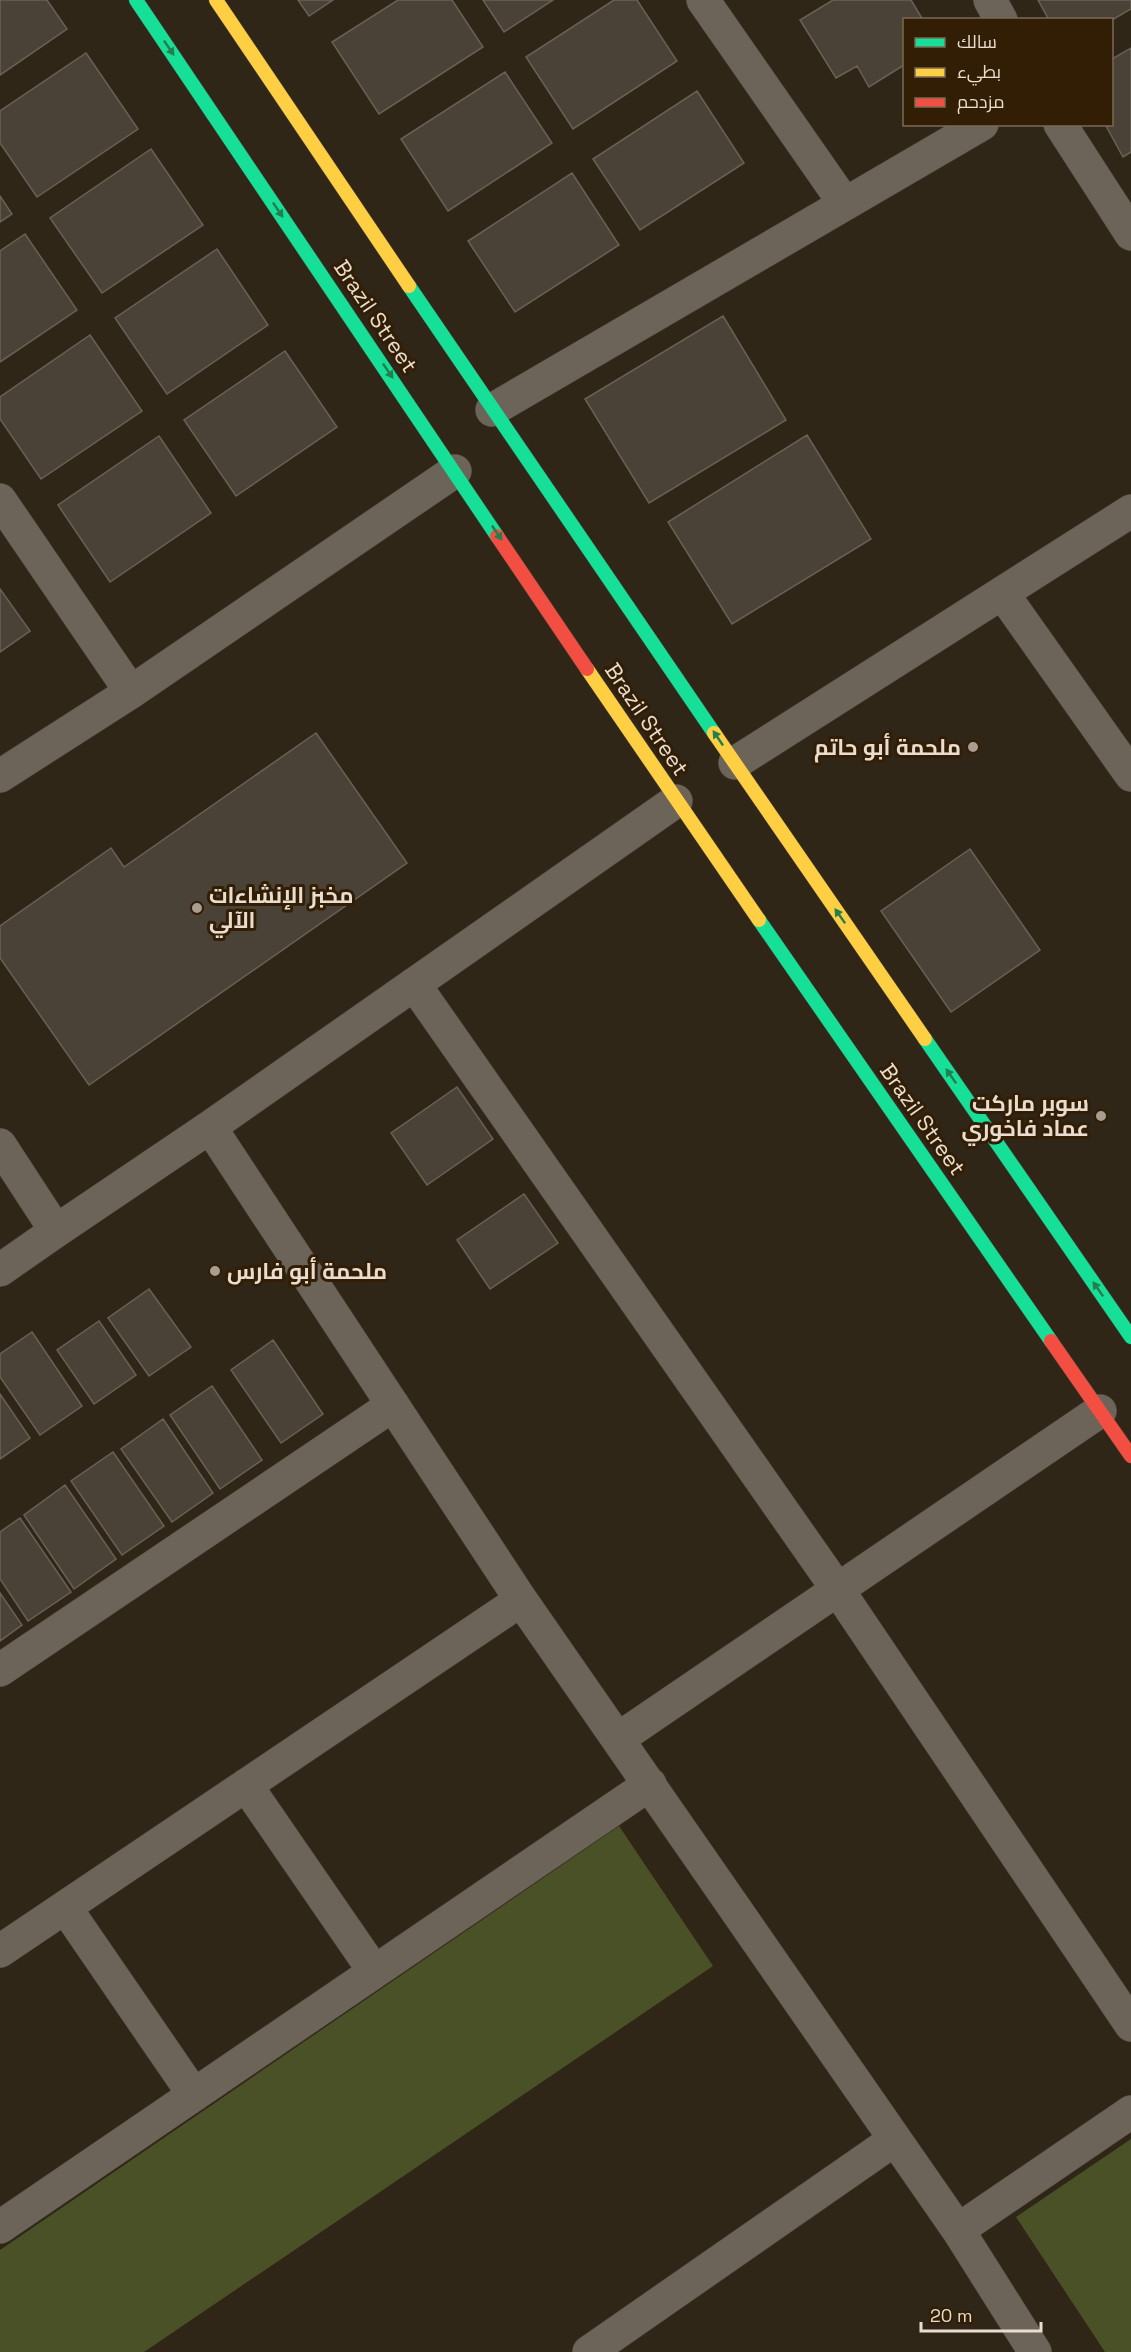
<svg xmlns="http://www.w3.org/2000/svg" width="1131" height="2352" font-family="'Space Grotesk',Cairo,sans-serif">
  <style>
    .green { fill: #4a5127 }
    .building { fill: #4b4237; stroke: #6a6156; stroke-width: 1.5 }
    .lines { fill: none; stroke-linecap: round; stroke-linejoin: round }
    .street-casing { stroke: #4a4137; stroke-width: 34 }
    .fast-casing { stroke: #4a4137; stroke-width: 15 }
    .slow-casing { stroke: #4a4137; stroke-width: 15 }
    .jam-casing { stroke: #4a4137; stroke-width: 15 }
    .street { stroke: #6c6359; stroke-width: 33 }
    .fast { stroke: #16e098; stroke-width: 14 }
    .slow { stroke: #ffcf43; stroke-width: 14 }
    .jam { stroke: #f24e42; stroke-width: 14 }
    .oneway { fill: #247f4e }
    .poi-dot { fill: #a99d8f; stroke: #311e05; stroke-width: 2 }
    .labels { text-anchor: middle; stroke-width: 6; stroke-linejoin: round; paint-order: stroke }
    .street-label { font-size: 22px; fill: #eaddcf; stroke: #311e05 }
    .poi-label { font-size: 22px; font-weight: bold; fill: #eaddcf; stroke: #311e05; text-anchor: end }
  </style>
  <rect width="100%" height="100%" fill="#302618"/>
  <!-- green -->
  <path class="green" d="M 619,1826 L 713,1966 L 144,2352 L 0,2352 L 0,2250 Z
    M 1131,2139 L 1131,2352 L 1105,2352 L 1016,2217 Z"/>
  <!-- building -->
  <path class="building" d="M 0,0 L 47,0 L 67,29 L 0,75 Z
    M 298,0 L 333,0 L 309,16 Z
    M 398,0 L 452,0 L 483,47 L 379,114 L 332,42 Z
    M 483,0 L 553,0 L 504,32 Z
    M 614,0 L 637,0 L 677,61 L 573,129 L 526,57 Z
    M 833,0 L 911,0 L 923,20 L 904,20 L 904,65 L 869,87 L 857,66 L 836,78 L 800,20 Z
    M 1038,0 L 1131,0 L 1131,9 L 1112,20 L 1049,20 Z
    M 1131,48 L 1131,152 L 1123,157 L 1105,124 L 1112,124 L 1112,59 Z
    M 86,53 L 138,129 L 37,197 L 0,143 L 0,111 Z
    M 505,72 L 552,143 L 448,211 L 401,139 Z
    M 697,91 L 744,163 L 640,230 L 593,159 Z
    M 151,149 L 203,225 L 102,293 L 50,218 Z
    M 572,173 L 619,245 L 515,312 L 468,241 Z
    M 0,196 L 12,214 L 0,222 Z
    M 25,234 L 77,310 L 0,362 L 0,251 Z
    M 217,249 L 268,325 L 167,394 L 115,318 Z
    M 723,316 L 786,420 L 649,503 L 585,399 Z
    M 90,335 L 142,411 L 41,479 L 0,419 L 0,397 Z
    M 285,351 L 337,427 L 236,496 L 184,420 Z
    M 807,435 L 871,539 L 732,624 L 668,522 Z
    M 159,436 L 211,513 L 110,582 L 58,505 Z
    M 0,589 L 30,631 L 0,652 Z
    M 316,733 L 407,863 L 89,1085 L 0,958 L 0,926 L 111,848 L 124,867 Z
    M 970,849 L 1040,950 L 951,1012 L 881,911 Z
    M 457,1087 L 493,1139 L 427,1185 L 391,1133 Z
    M 524,1194 L 558,1243 L 490,1289 L 457,1240 Z
    M 149,1289 L 191,1347 L 149,1376 L 108,1318 Z
    M 99,1321 L 136,1375 L 94,1404 L 57,1350 Z
    M 32,1332 L 82,1406 L 40,1435 L 0,1377 L 0,1354 Z
    M 273,1340 L 323,1414 L 281,1443 L 231,1370 Z
    M 212,1386 L 262,1460 L 220,1489 L 170,1415 Z
    M 0,1394 L 30,1438 L 0,1459 Z
    M 163,1419 L 213,1493 L 172,1522 L 121,1449 Z
    M 113,1452 L 164,1526 L 122,1555 L 71,1481 Z
    M 65,1485 L 116,1559 L 74,1589 L 24,1515 Z
    M 20,1518 L 71,1592 L 28,1621 L 0,1579 L 0,1532 Z
    M 0,1593 L 22,1625 L 0,1641 Z"/>
  <g class="lines">
    <defs>
      <path id="street" d="M 703,0 L 845,204
        M 990,0 L 1001,20
        M 1060,124 L 1131,234
        M 492,410 L 982,124
        M 0,500 L 131,692
        M 1003,594 L 1131,775
        M 735,763 L 1131,511
        M 0,776 L 131,692 L 455,471
        M 414,984 L 838,1590 L 1131,2025
        M 210,1127 L 676,801
        M 0,1145 L 56,1231 L 210,1127 L 521,1600 L 958,2230 L 1035,2352
        M 0,1270 L 56,1231
        M 0,1670 L 393,1405
        M 618,1739 L 1100,1411
        M 246,1785 L 374,1971
        M 65,1907 L 194,2095
        M 0,1951 L 521,1600
        M 0,2227 L 650,1784
        M 958,2230 L 1131,2112
        M 589,2352 L 894,2140"/>
      <path id="fast" d="M 136,0 L 497,536
        M 409,286 L 714,733
        M 759,920 L 1051,1341
        M 925,1039 L 1131,1337"/>
      <path id="slow" d="M 216,0 L 409,286
        M 587,669 L 759,920
        M 714,733 L 925,1039"/>
      <path id="jam" d="M 497,536 L 587,669
        M 1051,1341 L 1131,1456"/>
    </defs>
    <!-- street casing -->
    <use href="#street" class="street-casing"/>
    <!-- fast casing -->
    <use href="#fast" class="fast-casing"/>
    <!-- slow casing -->
    <use href="#slow" class="slow-casing"/>
    <!-- jam casing -->
    <use href="#jam" class="jam-casing"/>
    <!-- street -->
    <use href="#street" class="street"/>
    <!-- fast -->
    <use href="#fast" class="fast"/>
    <!-- slow -->
    <use href="#slow" class="slow"/>
    <!-- jam -->
    <use href="#jam" class="jam"/>
  </g>
  <!-- one-way arrows -->
  <defs><path id="oneway-solid" d="M-6-.8H1V-3.2L6.5 0L1 3.2V.8H-6Z" transform="scale(1.5)"/></defs>
  <g class="oneway">
    <use href="#oneway-solid" transform="translate(169 48) rotate(56)"/>
    <use href="#oneway-solid" transform="translate(278 210) rotate(56)"/>
    <use href="#oneway-solid" transform="translate(388 371) rotate(56)"/>
    <use href="#oneway-solid" transform="translate(497 533) rotate(56)"/>
    <use href="#oneway-solid" transform="translate(718 738) rotate(-124)"/>
    <use href="#oneway-solid" transform="translate(840 916) rotate(-125)"/>
    <use href="#oneway-solid" transform="translate(951 1076) rotate(-125)"/>
    <use href="#oneway-solid" transform="translate(1098 1289) rotate(-125)"/>
  </g>
  <!-- markers -->
  <g class="poi-dot">
    <circle cx="973" cy="747" r="6"/>
    <circle cx="197" cy="908" r="6"/>
    <circle cx="1101" cy="1116" r="6"/>
    <circle cx="215" cy="1271" r="6"/>
  </g>
  <g class="labels">
    <!-- street labels -->
    <g class="street-label">
      <text transform="translate(376 316) rotate(56)" y="8">Brazil Street</text>
      <text transform="translate(647 719) rotate(56)" y="8">Brazil Street</text>
      <text transform="translate(923 1119) rotate(55)" y="8">Brazil Street</text>
    </g>
    <!-- poi labels -->
    <g class="poi-label">
      <text x="961" y="755">ملحمة أبو حاتم</text>
      <text x="209" y="903" text-anchor="start">مخبز الإنشاءات<tspan x="209" dy="25">الآلي</tspan></text>
      <text x="1089" y="1111">سوبر ماركت<tspan x="1089" dy="25">عماد فاخوري</tspan></text>
      <text x="227" y="1279" text-anchor="start">ملحمة أبو فارس</text>
    </g>
  </g>
  <!-- legend -->
  <rect x="903" y="18" width="210" height="108" fill="#311e05" stroke="#7b6a56" stroke-width="1.5"/>
  <rect x="915" y="38" width="30" height="9" fill="#16e098" stroke="#7b6a56" stroke-width="1.5"/>
  <text x="957" y="48" font-size="18" fill="#eaddcf">سالك</text>
  <rect x="915" y="68" width="30" height="9" fill="#ffcf43" stroke="#7b6a56" stroke-width="1.5"/>
  <text x="957" y="78" font-size="18" fill="#eaddcf">بطيء</text>
  <rect x="915" y="98" width="30" height="9" fill="#f24e42" stroke="#7b6a56" stroke-width="1.5"/>
  <text x="957" y="108" font-size="18" fill="#eaddcf">مزدحم</text>
  <!-- scale -->
  <path d="M921 2322v9h120v-9" fill="none" stroke="#eaddcf" stroke-width="3"/>
  <text x="930" y="2322" font-size="18" fill="#eaddcf" stroke="#311e05" stroke-width="4.5" paint-order="stroke">20 m</text>
</svg>
